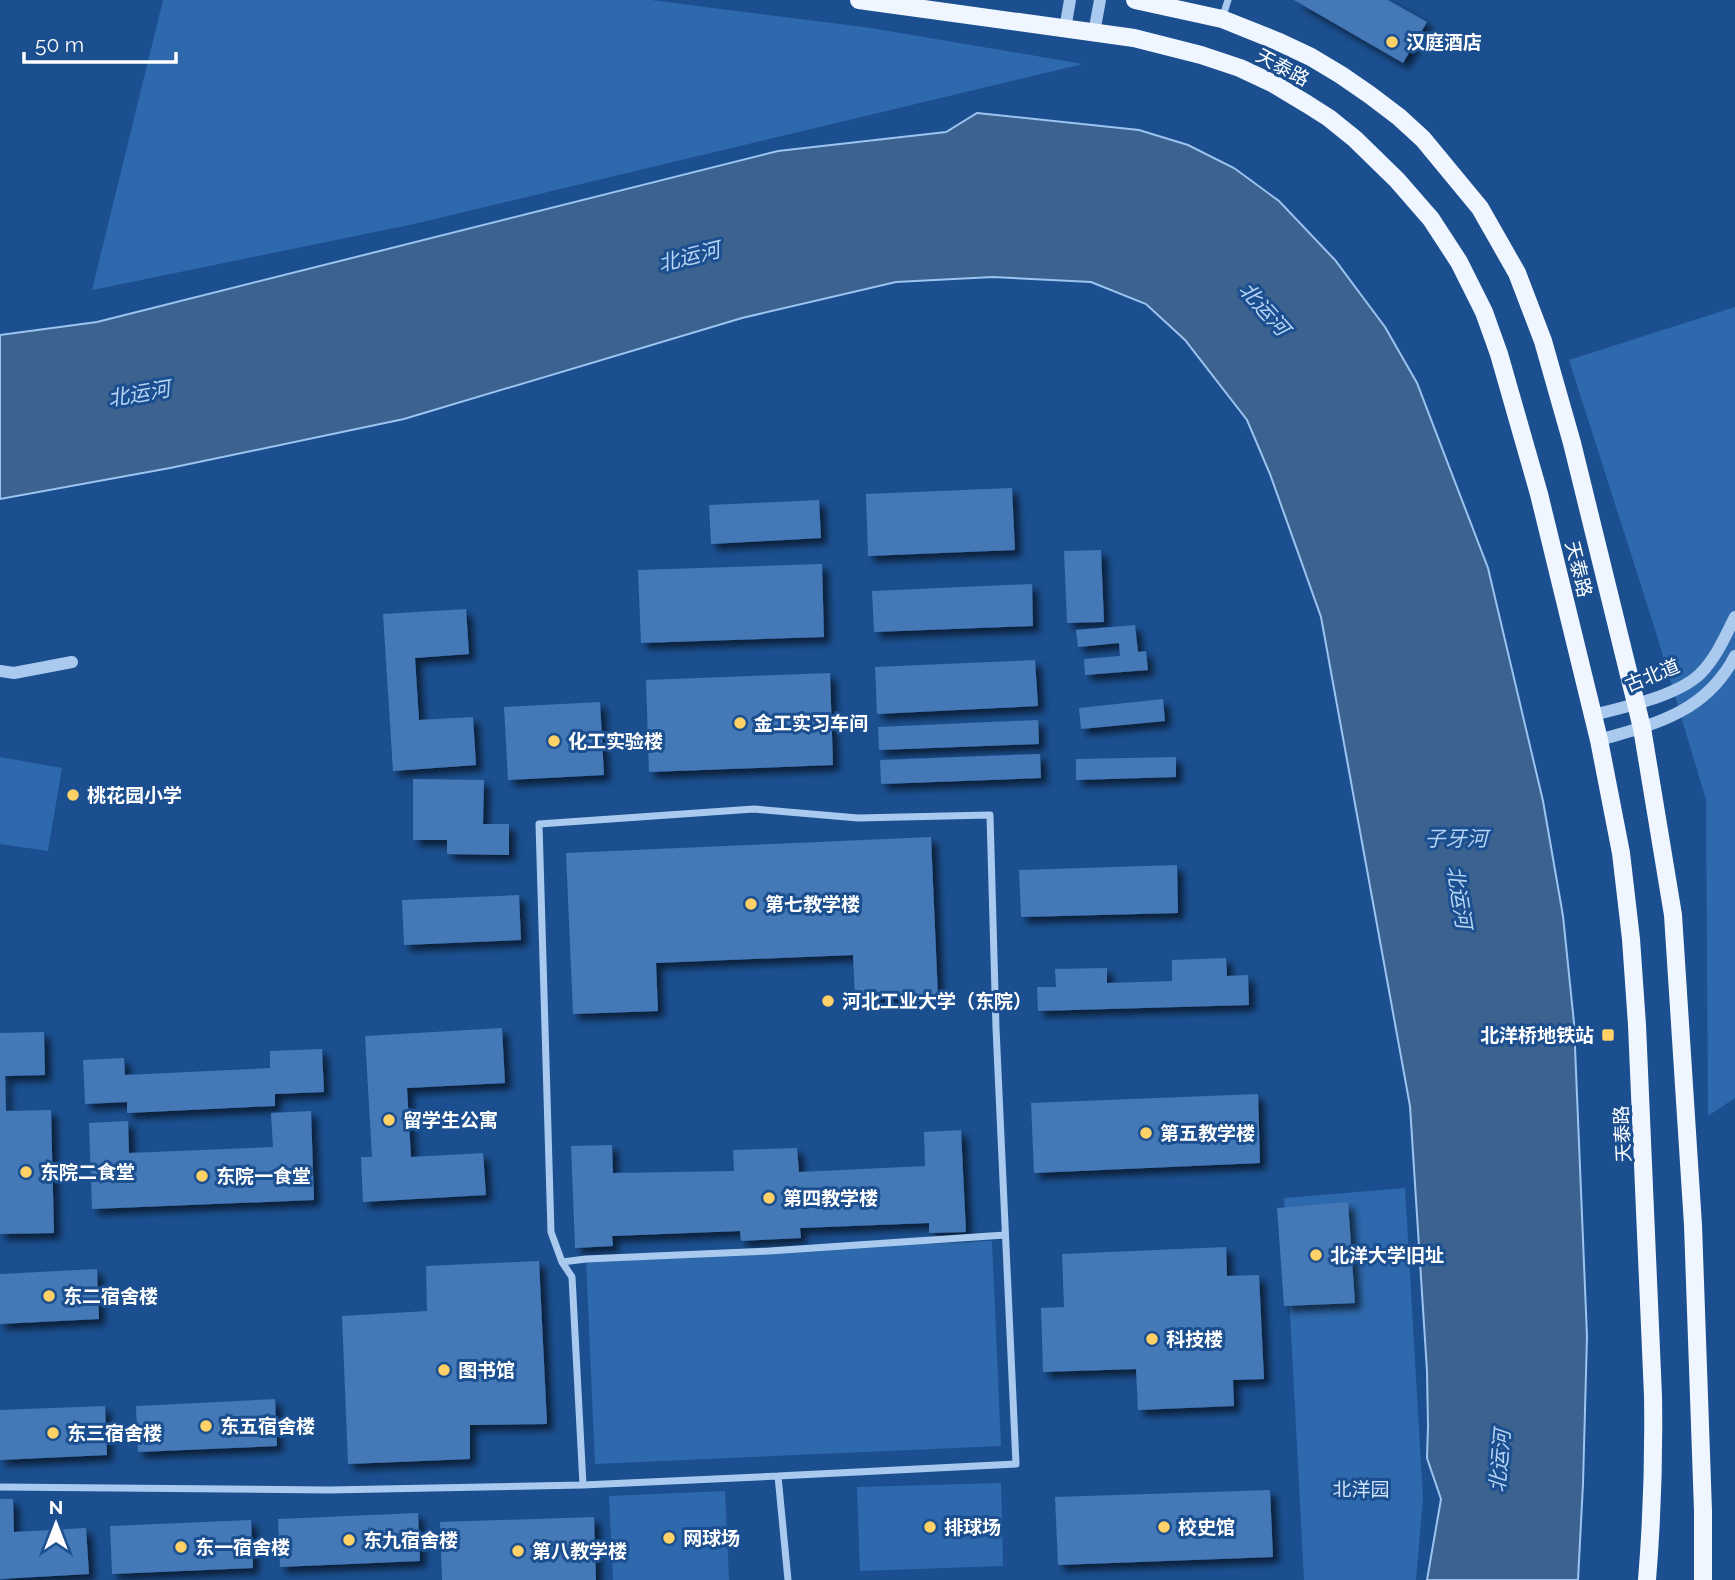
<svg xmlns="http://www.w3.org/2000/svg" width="1735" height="1580" font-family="Raleway,'Noto Sans SC',sans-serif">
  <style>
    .green { fill: #2e69ad }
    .water { fill: #3c6290; stroke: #9cc4f0; stroke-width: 2 }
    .building { fill: #4478b7; filter: url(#shadow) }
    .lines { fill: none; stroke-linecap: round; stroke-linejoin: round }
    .minor { stroke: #a9c9ee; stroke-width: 7 }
    .tertiary { stroke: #a9c9ee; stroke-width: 12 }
    .primary { stroke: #f0f6ff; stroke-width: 18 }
    .poi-dot { fill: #ffd166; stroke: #1b4f8f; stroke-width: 2.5 }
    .labels { text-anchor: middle; stroke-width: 6; stroke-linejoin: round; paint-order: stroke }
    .poi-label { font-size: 19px; font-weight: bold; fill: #fff; stroke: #1b4f8f; text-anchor: start }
    .street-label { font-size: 19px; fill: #fff; stroke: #1b4f8f }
    .park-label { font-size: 19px; fill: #cfe3fa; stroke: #1b4f8f }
    .water-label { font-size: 21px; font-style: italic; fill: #b5d3f5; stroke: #1b4f8f }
  </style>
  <defs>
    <filter id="shadow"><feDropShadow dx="6" dy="6" stdDeviation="3.5" flood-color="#0009"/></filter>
  </defs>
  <rect width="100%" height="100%" fill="#1b4f8f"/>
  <!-- green -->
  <path class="green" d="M 163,0 L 651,0 L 871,28 L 1083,64 L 414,224 L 92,290 Z
    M 1735,307 L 1735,1098 L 1708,1116 L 1706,800 L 1654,626 L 1569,360 Z
    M 0,757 L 62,768 L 48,851 L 0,844 Z
    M 1405,1188 L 1423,1498 L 1416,1580 L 1304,1580 L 1284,1198 Z
    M 992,1241 L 1001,1446 L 595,1464 L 586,1259 Z
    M 1001,1483 L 1003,1566 L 860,1571 L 857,1487 Z
    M 725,1491 L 729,1580 L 613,1580 L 609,1496 Z"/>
  <!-- water -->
  <path class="water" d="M 977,113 L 1139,130 L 1188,145 L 1234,168 L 1279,201 L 1335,260 L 1385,327 L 1417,383 L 1488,568 L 1543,801 L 1563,916 L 1574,1023 L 1587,1336 L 1583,1484 L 1578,1580 L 1427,1580 L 1441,1499 L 1427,1458 L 1428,1426 L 1427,1371 L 1410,1106 L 1321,617 L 1270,474 L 1247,420 L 1185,340 L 1146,304 L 1091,282 L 993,277 L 896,282 L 742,318 L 404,419 L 170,468 L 0,499 L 0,335 L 97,322 L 778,151 L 946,132 Z"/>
  <!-- building -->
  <path class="building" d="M 1294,0 L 1388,0 L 1427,22 L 1403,63 Z
    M 1012,488 L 1015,550 L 868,556 L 866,494 Z
    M 819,500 L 821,538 L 711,544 L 709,505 Z
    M 1101,550 L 1104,622 L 1067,623 L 1064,551 Z
    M 822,564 L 824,637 L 641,643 L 638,570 Z
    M 1032,584 L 1033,626 L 874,632 L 872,591 Z
    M 466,609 L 469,654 L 415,658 L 419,720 L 473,717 L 476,765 L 393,771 L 383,614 Z
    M 1135,625 L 1138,652 L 1146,651 L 1148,670 L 1085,675 L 1084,659 L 1120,656 L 1119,643 L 1078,647 L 1076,630 Z
    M 1035,660 L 1038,706 L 877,714 L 875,667 Z
    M 830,673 L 833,765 L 649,772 L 646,680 Z
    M 1163,699 L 1165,721 L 1081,729 L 1079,708 Z
    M 600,702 L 604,775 L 508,780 L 504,707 Z
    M 1038,720 L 1039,744 L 879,750 L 878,727 Z
    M 1040,754 L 1041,778 L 881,784 L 880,760 Z
    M 1176,757 L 1176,777 L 1076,780 L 1076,759 Z
    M 413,779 L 484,780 L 483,824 L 509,824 L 509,855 L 447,854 L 447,840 L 413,840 Z
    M 931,837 L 938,997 L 855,1000 L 853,955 L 656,963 L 658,1011 L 573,1014 L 566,853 Z
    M 1177,865 L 1178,913 L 1021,917 L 1019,870 Z
    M 519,895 L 521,940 L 404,945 L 402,900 Z
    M 1226,958 L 1227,976 L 1248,975 L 1249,1005 L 1038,1011 L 1037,987 L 1056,987 L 1055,969 L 1107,968 L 1107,983 L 1172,981 L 1172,960 Z
    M 502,1028 L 505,1083 L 407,1088 L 411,1157 L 483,1153 L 486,1195 L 363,1202 L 361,1157 L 372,1157 L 365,1036 Z
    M 44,1032 L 45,1075 L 5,1076 L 6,1111 L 51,1110 L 54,1233 L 0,1234 L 0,1033 Z
    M 322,1049 L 324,1092 L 275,1094 L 275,1106 L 127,1113 L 127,1102 L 85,1104 L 83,1060 L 124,1058 L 125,1075 L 270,1068 L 270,1051 Z
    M 1258,1094 L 1260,1163 L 1034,1173 L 1031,1103 Z
    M 311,1111 L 314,1200 L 92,1209 L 89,1123 L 128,1121 L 129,1153 L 273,1147 L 271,1113 Z
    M 961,1130 L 966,1232 L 929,1233 L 929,1223 L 800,1228 L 801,1238 L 741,1241 L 740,1231 L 612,1236 L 613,1246 L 575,1248 L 571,1146 L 612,1145 L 613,1173 L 734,1171 L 733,1150 L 797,1148 L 799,1172 L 925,1166 L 924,1132 Z
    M 1348,1202 L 1355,1303 L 1284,1306 L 1277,1208 Z
    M 1226,1247 L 1227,1276 L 1259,1275 L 1264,1379 L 1233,1380 L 1234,1406 L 1138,1410 L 1136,1369 L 1043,1372 L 1041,1308 L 1064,1307 L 1062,1254 Z
    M 539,1261 L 547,1424 L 470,1425 L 470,1459 L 348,1464 L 342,1316 L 427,1311 L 426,1266 Z
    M 97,1269 L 99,1319 L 0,1324 L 0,1274 Z
    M 275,1399 L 277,1446 L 138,1452 L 136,1406 Z
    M 105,1406 L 107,1455 L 0,1460 L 0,1410 Z
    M 1270,1490 L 1273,1557 L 1058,1565 L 1055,1497 Z
    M 0,1499 L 13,1499 L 14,1532 L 86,1528 L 89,1574 L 0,1579 Z
    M 418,1513 L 420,1561 L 280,1567 L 278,1519 Z
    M 594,1517 L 596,1580 L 442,1580 L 440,1522 Z
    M 251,1520 L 253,1568 L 112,1574 L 110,1526 Z"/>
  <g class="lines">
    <!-- minor -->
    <path class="minor" d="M 1222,19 L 1228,0
      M 562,1262 L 586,1259 L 769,1251 L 1005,1235
      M 583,1485 L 572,1277 L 562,1262 L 551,1232 L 539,824 L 754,809 L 858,818 L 990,815 L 996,1028 L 1016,1464 L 778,1476 L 788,1580
      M 0,1487 L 329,1490 L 583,1485 L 778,1476"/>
    <!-- tertiary -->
    <path class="tertiary" d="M 1065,29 L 1070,0
      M 1094,33 L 1100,0
      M 0,671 L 14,673 L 72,662
      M 1593,715 C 1625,707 1677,696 1700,674 C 1716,658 1725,637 1735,617
      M 1599,740 C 1656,724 1706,712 1735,656"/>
    <!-- primary -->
    <path class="primary" d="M 859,0 L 1134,38 L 1201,55 L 1240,68 L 1272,83 L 1307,104 L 1329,118 L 1355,139 L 1397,180 L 1431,219 L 1459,262 L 1484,312 L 1499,354 L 1539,494 L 1599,740 L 1621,853 L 1631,939 L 1637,1025 L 1653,1396 C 1654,1458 1652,1519 1647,1580
      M 1135,0 L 1222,19 L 1277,41 L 1311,57 L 1341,75 L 1370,95 L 1399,117 L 1423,139 L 1480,208 L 1517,273 L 1543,341 L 1572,443 L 1642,728 L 1673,915 L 1693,1225 L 1703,1511 L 1703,1580"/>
  </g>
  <!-- markers -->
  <g class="poi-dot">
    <circle cx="1392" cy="42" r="7"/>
    <circle cx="740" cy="723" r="7"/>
    <circle cx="554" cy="741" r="7"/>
    <circle cx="73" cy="795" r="7"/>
    <circle cx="751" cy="904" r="7"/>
    <circle cx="828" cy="1001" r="7"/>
    <rect x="1601" y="1028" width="14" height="14" rx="3.5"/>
    <circle cx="389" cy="1120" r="7"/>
    <circle cx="1146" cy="1133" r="7"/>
    <circle cx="26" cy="1172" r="7"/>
    <circle cx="202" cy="1176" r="7"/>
    <circle cx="769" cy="1198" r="7"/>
    <circle cx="1316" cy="1255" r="7"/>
    <circle cx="49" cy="1296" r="7"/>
    <circle cx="1152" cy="1339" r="7"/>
    <circle cx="444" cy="1370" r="7"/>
    <circle cx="206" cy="1426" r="7"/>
    <circle cx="53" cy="1433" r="7"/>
    <circle cx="930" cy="1527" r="7"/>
    <circle cx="1164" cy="1527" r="7"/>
    <circle cx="669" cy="1538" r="7"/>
    <circle cx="349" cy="1540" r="7"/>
    <circle cx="181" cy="1547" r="7"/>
    <circle cx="518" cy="1551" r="7"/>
  </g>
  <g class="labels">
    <!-- poi labels -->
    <g class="poi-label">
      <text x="1406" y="49">汉庭酒店</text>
      <text x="754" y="730">金工实习车间</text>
      <text x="568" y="748">化工实验楼</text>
      <text x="87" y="802">桃花园小学</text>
      <text x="765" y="911">第七教学楼</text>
      <text x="842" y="1008">河北工业大学（东院）</text>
      <text x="1594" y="1042" text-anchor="end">北洋桥地铁站</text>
      <text x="403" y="1127">留学生公寓</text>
      <text x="1160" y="1140">第五教学楼</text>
      <text x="40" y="1179">东院二食堂</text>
      <text x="216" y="1183">东院一食堂</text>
      <text x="783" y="1205">第四教学楼</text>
      <text x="1330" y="1262">北洋大学旧址</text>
      <text x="63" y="1303">东二宿舍楼</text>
      <text x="1166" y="1346">科技楼</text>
      <text x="458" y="1377">图书馆</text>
      <text x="220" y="1433">东五宿舍楼</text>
      <text x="67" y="1440">东三宿舍楼</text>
      <text x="944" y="1534">排球场</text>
      <text x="1178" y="1534">校史馆</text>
      <text x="683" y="1545">网球场</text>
      <text x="363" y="1547">东九宿舍楼</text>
      <text x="195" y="1554">东一宿舍楼</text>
      <text x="532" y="1558">第八教学楼</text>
    </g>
    <!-- street labels -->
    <g class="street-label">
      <text transform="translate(1283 67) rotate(28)" y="7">天泰路</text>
      <text transform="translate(1579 569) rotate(76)" y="7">天泰路</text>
      <text transform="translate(1652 675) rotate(-22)" y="7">古北道</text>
      <text transform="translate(1622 1134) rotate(-93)" y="7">天泰路</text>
    </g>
    <!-- park labels -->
    <g class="park-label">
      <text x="1361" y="1496">北洋园</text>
    </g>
    <!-- water labels -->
    <g class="water-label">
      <text transform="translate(689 257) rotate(-14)" y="7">北运河</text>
      <text transform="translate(1264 309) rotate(48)" y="7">北运河</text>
      <text transform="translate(139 394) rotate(-10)" y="7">北运河</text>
      <text x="1456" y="846">子牙河</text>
      <text transform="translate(1459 897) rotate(81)" y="7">北运河</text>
      <text transform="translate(1500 1461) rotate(-85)" y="7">北运河</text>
    </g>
  </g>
  <!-- north arrow -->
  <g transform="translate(56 1524)" stroke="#1b4f8f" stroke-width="5" paint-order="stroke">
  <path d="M0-5L12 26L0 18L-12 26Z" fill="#ffffff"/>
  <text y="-10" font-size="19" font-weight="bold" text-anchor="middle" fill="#ffffff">N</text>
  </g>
  <!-- scale -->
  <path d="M24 52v10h152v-10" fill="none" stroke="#ffffff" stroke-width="3.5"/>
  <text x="35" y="52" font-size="21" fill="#ffffff" stroke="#1b4f8f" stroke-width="5" paint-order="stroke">50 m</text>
</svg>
